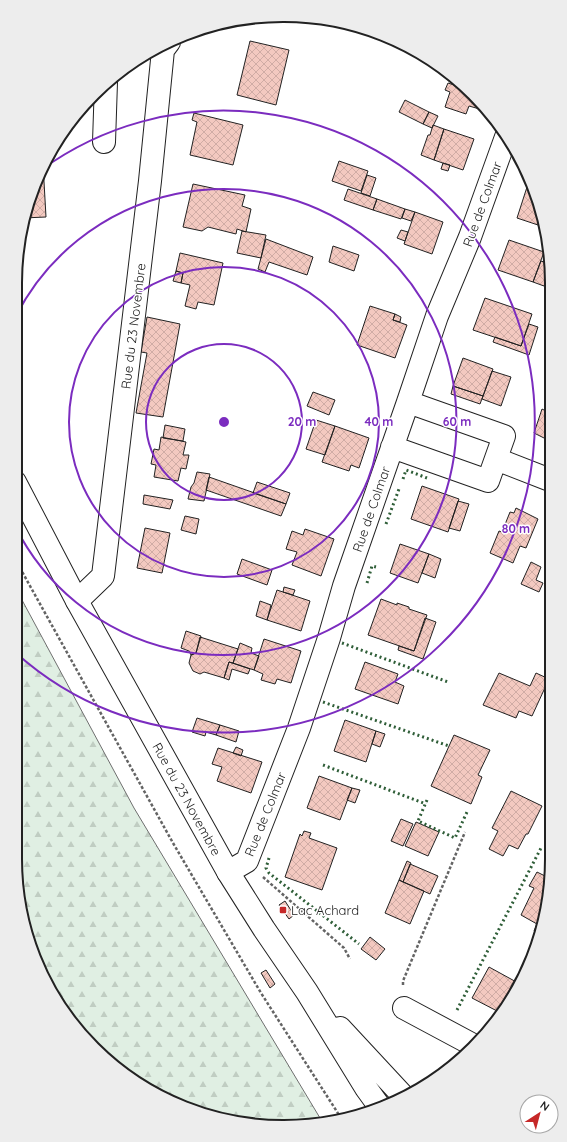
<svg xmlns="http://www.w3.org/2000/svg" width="567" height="1142" font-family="Quicksand,sans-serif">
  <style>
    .forest { fill: url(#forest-firs); stroke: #6f6f6f }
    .building { fill: url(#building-cross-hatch); stroke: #222 }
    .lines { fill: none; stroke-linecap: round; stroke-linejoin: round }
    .minor-casing { stroke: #222; stroke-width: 24 }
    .major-casing { stroke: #222; stroke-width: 24 }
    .path { stroke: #646464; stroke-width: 2.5; stroke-dasharray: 3 2; stroke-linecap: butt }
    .minor { stroke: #fff; stroke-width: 22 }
    .major { stroke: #fff; stroke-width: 22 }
    .hedge { stroke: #2f5e38; stroke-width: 3; stroke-dasharray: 2 3; stroke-linecap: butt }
    .ring { fill: none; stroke: #7b2cbf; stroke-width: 2 }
    .poi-dot { fill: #c62828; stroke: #fff; stroke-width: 1.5 }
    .labels { text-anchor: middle; stroke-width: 3; stroke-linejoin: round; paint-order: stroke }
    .street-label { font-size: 13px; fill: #222; stroke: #fff }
    .poi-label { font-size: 13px; fill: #222; stroke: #fff; text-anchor: start }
    .rim { fill: none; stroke: #222; stroke-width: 2 }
    .centre { fill: #7b2cbf; stroke: #fff; stroke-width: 2 }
    .ring-label { font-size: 12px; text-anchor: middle; font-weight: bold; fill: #7b2cbf; stroke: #fff; stroke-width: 3; stroke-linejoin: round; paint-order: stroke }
  </style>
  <defs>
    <pattern id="forest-firs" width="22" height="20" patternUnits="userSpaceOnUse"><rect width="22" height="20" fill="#e0efe3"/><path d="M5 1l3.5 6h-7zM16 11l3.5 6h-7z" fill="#c0cdc2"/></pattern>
    <pattern id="building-cross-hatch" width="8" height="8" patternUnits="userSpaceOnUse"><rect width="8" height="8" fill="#f3c9c0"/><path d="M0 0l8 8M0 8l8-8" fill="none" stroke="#d0aca5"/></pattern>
  </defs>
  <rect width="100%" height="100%" fill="#fff"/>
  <!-- forest -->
  <path class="forest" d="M 15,587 L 134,808 L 323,1123 L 318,1125 L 231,1122 L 149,1091 L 106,1060 L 71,1022 L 29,945 L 15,859 Z"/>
  <!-- building -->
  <path class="building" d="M 250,41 L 289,50 L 276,105 L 237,95 Z
    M 456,79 L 484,107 L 483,110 L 469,106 L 466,114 L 445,107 L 450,92 L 445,90 L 448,83 L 454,85 Z
    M 405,100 L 429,112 L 423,124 L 399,112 Z
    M 429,112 L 438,116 L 432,128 L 423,124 Z
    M 194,113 L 243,125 L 233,165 L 190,155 L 197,122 L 192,120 Z
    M 433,125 L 444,129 L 434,160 L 421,155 L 428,135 L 430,135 Z
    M 444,129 L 474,139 L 463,170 L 434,160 Z
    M 339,161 L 368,171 L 361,191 L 332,181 Z
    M 443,163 L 450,165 L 448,171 L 441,169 Z
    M 43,164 L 46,217 L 23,218 L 24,214 Z
    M 367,175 L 376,178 L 370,196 L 361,193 Z
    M 193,184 L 245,195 L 242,206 L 251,209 L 246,232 L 237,229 L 236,234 L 208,227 L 202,231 L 183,227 Z
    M 527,187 L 534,189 L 542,221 L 541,226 L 517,218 Z
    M 348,189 L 377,199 L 373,210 L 344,200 Z
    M 377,199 L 405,209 L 401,219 L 373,210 Z
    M 405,209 L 415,212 L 411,221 L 402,218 Z
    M 415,212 L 443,222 L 432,254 L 404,244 Z
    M 401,230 L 408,232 L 405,241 L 397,238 Z
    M 242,231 L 266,235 L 261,258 L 237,253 Z
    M 266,239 L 313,257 L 307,275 L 269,262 L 265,272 L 258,269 Z
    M 509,240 L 544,252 L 533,282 L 498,270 Z
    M 333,246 L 359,255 L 354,271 L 329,262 Z
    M 180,253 L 223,263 L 214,305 L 198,302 L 196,309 L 185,306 L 190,285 L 181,283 L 183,273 L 176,271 Z
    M 541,261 L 550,264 L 550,270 L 544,286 L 533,282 Z
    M 176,271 L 183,273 L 181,283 L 173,281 Z
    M 485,298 L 532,314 L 521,346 L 473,330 Z
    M 370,306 L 395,314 L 393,320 L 407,325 L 395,358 L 357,345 Z
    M 395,314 L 401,317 L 400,322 L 393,320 Z
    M 147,317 L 180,324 L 163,417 L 136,413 L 147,353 L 141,352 Z
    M 529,324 L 538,327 L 529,355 L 493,342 L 495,337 L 521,346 Z
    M 463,358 L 493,369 L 483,396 L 453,386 Z
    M 492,371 L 511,377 L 501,406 L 482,399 Z
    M 453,386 L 483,396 L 480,404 L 451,394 Z
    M 313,392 L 335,400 L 329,415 L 307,406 Z
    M 542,409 L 550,413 L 550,441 L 534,433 Z
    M 316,420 L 335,426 L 325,455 L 306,449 Z
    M 165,425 L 185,429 L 183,441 L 163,438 Z
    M 335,426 L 369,438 L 359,468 L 351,465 L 349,471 L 322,462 Z
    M 161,437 L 186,442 L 183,455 L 189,455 L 186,469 L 181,468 L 178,481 L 154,477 L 156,465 L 151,464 L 154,449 L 159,450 Z
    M 197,472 L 210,474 L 204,501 L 188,499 L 191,487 L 194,483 Z
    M 209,477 L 286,504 L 281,516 L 206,490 Z
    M 257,482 L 290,493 L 286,504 L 253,493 Z
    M 422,486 L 459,499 L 448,532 L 411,519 Z
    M 144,495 L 173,500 L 170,509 L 143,504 Z
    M 458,501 L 469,504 L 460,531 L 449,528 Z
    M 516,508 L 538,519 L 526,548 L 520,546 L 513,563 L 490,553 L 499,531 L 502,532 L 510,512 L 514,513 Z
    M 185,516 L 199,519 L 196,534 L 181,530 Z
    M 145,528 L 170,533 L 162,573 L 137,568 Z
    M 305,529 L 334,539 L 321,576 L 292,565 L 297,552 L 286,549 L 292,531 L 303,535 Z
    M 400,544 L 429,554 L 418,583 L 390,573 Z
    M 429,554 L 441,559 L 435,578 L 422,573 Z
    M 242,559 L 272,570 L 267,585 L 237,574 Z
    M 531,562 L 541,567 L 536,580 L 543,583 L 539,592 L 521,584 Z
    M 284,587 L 295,590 L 293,595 L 283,592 Z
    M 277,590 L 310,601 L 301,631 L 267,620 Z
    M 381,599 L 397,605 L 397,603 L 409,607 L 409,609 L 427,615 L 414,651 L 368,635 Z
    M 260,601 L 271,605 L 267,620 L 256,616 Z
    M 425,618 L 436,622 L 423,659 L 398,650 L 399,646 L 414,651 Z
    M 186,631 L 201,636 L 196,653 L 191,655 L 189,651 L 181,648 Z
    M 200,637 L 238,649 L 233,663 L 229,662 L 224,678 L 204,672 L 200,674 L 193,671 L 189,663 L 191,655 L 196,653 Z
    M 264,639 L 301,651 L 291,683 L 277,679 L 275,684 L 261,680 L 263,674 L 254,670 Z
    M 240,643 L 252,648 L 251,653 L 259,656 L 254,670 L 233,663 Z
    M 229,662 L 250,669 L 248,674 L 232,669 L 229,680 L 224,678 Z
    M 365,662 L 398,674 L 395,682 L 404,686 L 398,704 L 355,689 Z
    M 499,673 L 530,686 L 536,673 L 549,679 L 532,716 L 519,711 L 516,718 L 483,705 Z
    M 197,718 L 220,725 L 216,735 L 206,732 L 205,736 L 192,732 Z
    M 345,720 L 376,731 L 366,762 L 334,751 Z
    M 220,725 L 239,731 L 236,742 L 216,735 Z
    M 376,731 L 385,734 L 380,747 L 372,744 Z
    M 454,735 L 490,750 L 478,775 L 482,777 L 471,804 L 431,786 Z
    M 236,747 L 243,750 L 241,756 L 233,753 Z
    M 218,748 L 262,762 L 251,793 L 217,781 L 222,767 L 212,764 Z
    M 319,776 L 352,788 L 340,820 L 307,808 Z
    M 352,788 L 360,790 L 355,803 L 347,800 Z
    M 511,791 L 542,806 L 528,834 L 526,834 L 518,849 L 509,845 L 503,856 L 489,849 L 498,831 L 492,828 Z
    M 401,819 L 413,824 L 403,846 L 391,841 Z
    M 416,822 L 439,832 L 428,856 L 405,846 Z
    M 304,831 L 311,833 L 309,838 L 337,848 L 322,890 L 285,877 L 300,834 L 302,836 Z
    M 407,861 L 411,863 L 403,882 L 399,880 Z
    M 410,864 L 438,876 L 430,894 L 403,882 Z
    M 537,872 L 551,879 L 543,928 L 540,934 L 534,931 L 537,924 L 521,915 L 534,888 L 529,886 Z
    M 399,880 L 424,891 L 410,924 L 385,913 Z
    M 285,901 L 294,915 L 289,919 L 279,905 Z
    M 370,937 L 385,949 L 376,960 L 361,949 Z
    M 489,967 L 520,984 L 499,1012 L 472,998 Z
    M 266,970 L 275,984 L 270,988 L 261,973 Z"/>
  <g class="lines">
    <defs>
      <path id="minor" d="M 104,142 L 106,82
        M 392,447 L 488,481 L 504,436 L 408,402
        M 496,459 L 550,480
        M 77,601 L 103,576 L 150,181 L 163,50 L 169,42
        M 228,872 L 247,861 L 274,792 L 299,728 L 329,638 L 344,586 L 408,402 L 437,316 L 470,237 L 506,137
        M 404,1008 L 475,1046"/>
      <path id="major" d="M 15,482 L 77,601 L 228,872 L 264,929 L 307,992 L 366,1088 L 379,1106
        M 340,1028 L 405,1098"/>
    </defs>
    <!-- minor casing -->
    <use href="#minor" class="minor-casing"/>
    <!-- major casing -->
    <use href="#major" class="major-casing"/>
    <!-- path -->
    <path class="path" d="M 15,559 L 173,843 L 261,993 L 341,1118
      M 263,877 L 344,948 L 350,959
      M 403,985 L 403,981 L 465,832"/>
    <!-- minor -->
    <use href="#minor" class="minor"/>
    <!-- major -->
    <use href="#major" class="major"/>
    <!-- hedge -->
    <path class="hedge" d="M 403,479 L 406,470 L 427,478
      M 386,524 L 399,489
      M 367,583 L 372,566 L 376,567
      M 342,643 L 448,682
      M 323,702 L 449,746
      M 323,765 L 426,804
      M 427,800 L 418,821 L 455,838 L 467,812
      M 269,858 L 266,868 L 269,873 L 359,944
      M 457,1010 L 541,848"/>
  </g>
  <!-- distance rings -->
  <g class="ring">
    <circle cx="224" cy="422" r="78"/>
    <circle cx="224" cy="422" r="155"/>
    <path d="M16 316A233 233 0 1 1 15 526"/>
    <path d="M41 170A311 311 0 1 1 16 653"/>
  </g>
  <!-- markers -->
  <rect class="poi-dot" x="279" y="906" width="8" height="8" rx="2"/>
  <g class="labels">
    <!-- street labels -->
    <g class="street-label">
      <text transform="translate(482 204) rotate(-70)" y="5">Rue de Colmar</text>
      <text transform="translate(133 326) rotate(-83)" y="5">Rue du 23 Novembre</text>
      <text transform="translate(371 509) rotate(-71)" y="5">Rue de Colmar</text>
      <text transform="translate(187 799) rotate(61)" y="5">Rue du 23 Novembre</text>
      <text transform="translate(265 814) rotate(-68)" y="5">Rue de Colmar</text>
    </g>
    <!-- poi labels -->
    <g class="poi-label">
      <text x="291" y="915">Lac Achard</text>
    </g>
  </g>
  <!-- crop -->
  <path d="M0 0H567V1142H0ZM283 22H284A261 261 0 0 1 545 283V859A261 261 0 0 1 284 1120H283A261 261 0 0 1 22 859V283A261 261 0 0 1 283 22Z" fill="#ededed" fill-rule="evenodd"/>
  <path class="rim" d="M283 22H284A261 261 0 0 1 545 283V859A261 261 0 0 1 284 1120H283A261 261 0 0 1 22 859V283A261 261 0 0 1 283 22Z"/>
  <circle cx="224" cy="422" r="6" class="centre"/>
  <g class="ring-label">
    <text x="302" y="426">20 m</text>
    <text x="379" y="426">40 m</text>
    <text x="457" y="426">60 m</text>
    <text x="516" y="533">80 m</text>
  </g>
  <!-- north arrow -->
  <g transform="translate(539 1114) rotate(36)"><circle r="19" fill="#ffffff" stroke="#a7a7a7"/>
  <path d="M0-3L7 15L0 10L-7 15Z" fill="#c62828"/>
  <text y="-6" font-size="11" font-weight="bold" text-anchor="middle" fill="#222222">N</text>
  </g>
</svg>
